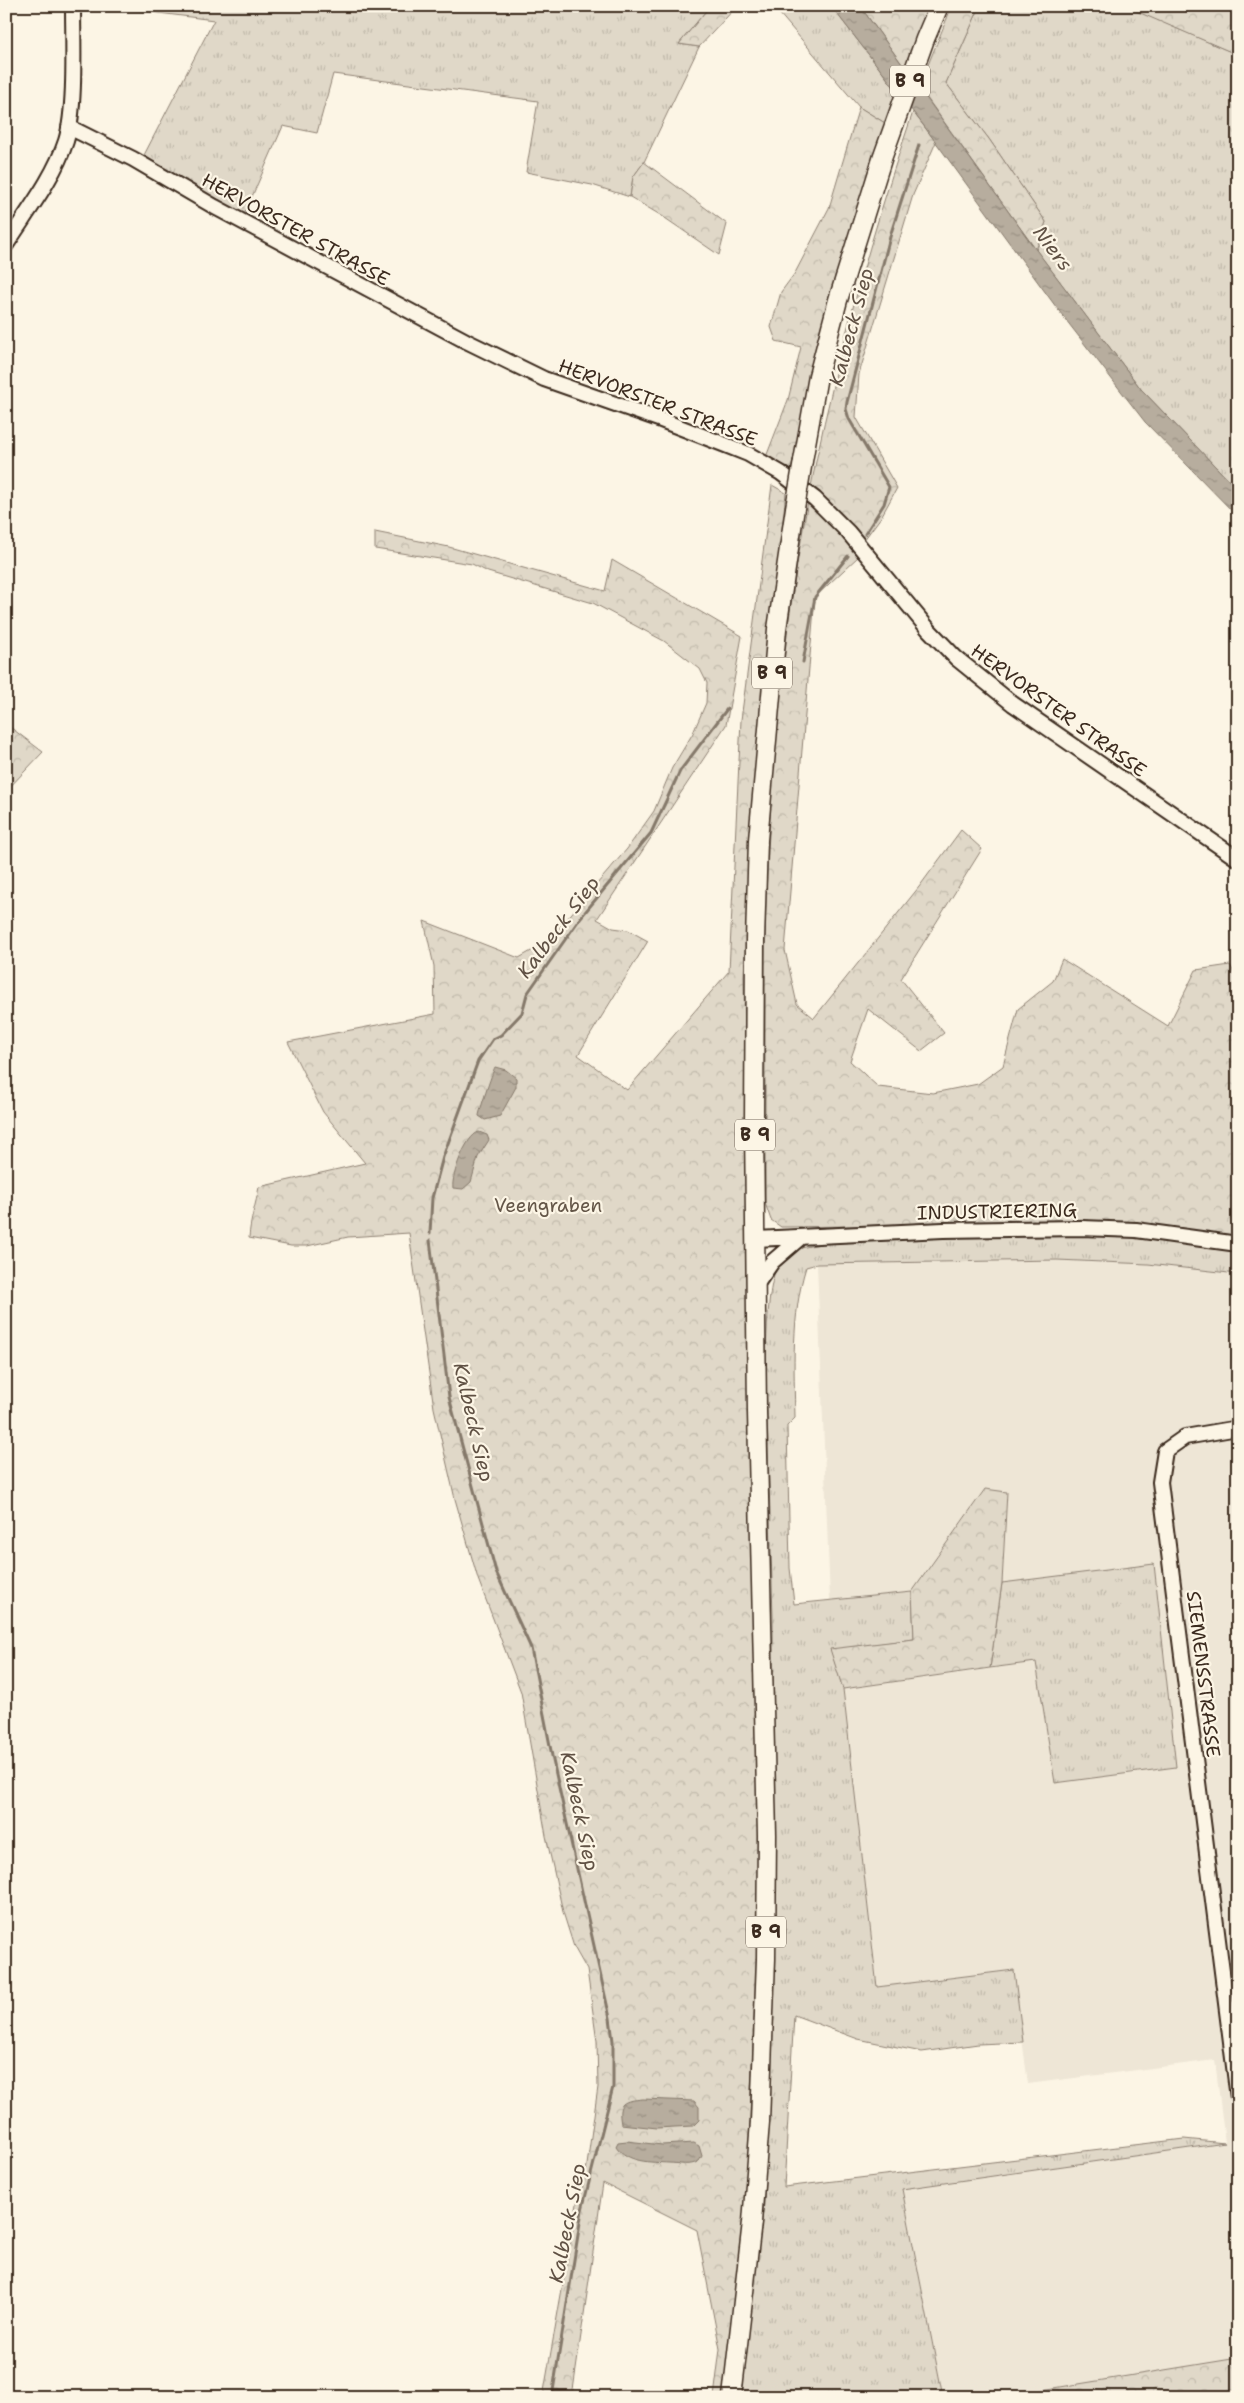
<svg xmlns="http://www.w3.org/2000/svg" width="1244" height="2403" font-family="'Shantell Sans',sans-serif">
  <style>
    .built { fill: #eee6d6 }
    .grass { fill: url(#grass-tufts); stroke: #8e8173 }
    .forest { fill: url(#forest-crowns); stroke: #8e8173 }
    .water { fill: url(#water-ripples); stroke: #85796b }
    .lines { fill: none; stroke-linecap: round; stroke-linejoin: round }
    .stream { stroke: #85796b; stroke-width: 3 }
    .minor-casing { stroke: #3b2a1e; stroke-width: 18 }
    .major-casing { stroke: #3b2a1e; stroke-width: 21 }
    .minor { stroke: #fcf5e5; stroke-width: 14 }
    .major { stroke: #fcf5e5; stroke-width: 18 }
    .major-bridge-casing { stroke: #3b2a1e; stroke-width: 21; stroke-linecap: butt }
    .major-bridge { stroke: #fcf5e5; stroke-width: 18 }
    .labels { text-anchor: middle; stroke-width: 4.5; stroke-linejoin: round; paint-order: stroke }
    .shield { fill: #fcf5e5; stroke: #75675a; stroke-width: 1 }
    .shield-label { font-size: 18px; font-weight: bold; fill: #3b2a1e }
    .street-label { font-size: 19px; fill: #3b2a1e; stroke: #fcf5e5 }
    .park-label { font-size: 19px; fill: #645648; stroke: #fcf5e5 }
    .water-label { font-size: 20px; font-style: italic; fill: #605144; stroke: #fcf5e5 }
  </style>
  <defs>
    <pattern id="grass-tufts" width="24" height="20" patternUnits="userSpaceOnUse" patternTransform="scale(1.25)"><rect width="24" height="20" fill="#e0d8c8"/><path d="M3 7l-1-3M5 7V3M7 7l1-3M15 17l-1-3M17 17v-4M19 17l1-3" fill="none" stroke="#c1baab"/></pattern>
    <pattern id="forest-crowns" width="20" height="18" patternUnits="userSpaceOnUse" patternTransform="scale(1.25)"><rect width="20" height="18" fill="#e0d8c8"/><path d="M2 6a3 3 0 1 1 6 0M12 15a3 3 0 1 1 6 0" fill="none" stroke="#c1baab"/></pattern>
    <pattern id="water-ripples" width="26" height="14" patternUnits="userSpaceOnUse" patternTransform="scale(1.25)"><rect width="26" height="14" fill="#b7ad9e"/><path d="M2 4q2-2 4 0t4 0M15 11q2-2 4 0t4 0" fill="none" stroke="#968d80"/></pattern>
  </defs>
  <rect width="100%" height="100%" fill="#fcf5e5"/>
  <filter id="ink" filterUnits="userSpaceOnUse"><feTurbulence type="fractalNoise" baseFrequency=".02" numOctaves="2"/><feDisplacementMap in="SourceGraphic" scale="10" xChannelSelector="R" yChannelSelector="G"/><feConvolveMatrix kernelMatrix="1 2 1 2 8 2 1 2 1" color-interpolation-filters="sRGB"/></filter>
  <g filter="url(#ink)">
    <!-- built -->
    <path class="built" d="M 1057,1260 L 1148,1264 L 1238,1274 L 1238,2397 L 943,2397 L 902,2189 L 1225,2143 L 1215,2060 L 1028,2084 L 1013,1970 L 877,1987 L 843,1689 L 1036,1662 L 1055,1783 L 1176,1767 L 1154,1564 L 1002,1583 L 1007,1492 L 985,1489 L 912,1592 L 830,1601 L 817,1264 Z"/>
    <!-- grass -->
    <path class="grass" d="M 103,6 L 710,6 L 679,44 L 699,47 L 644,162 L 633,177 L 630,197 L 592,185 L 526,172 L 538,101 L 333,74 L 317,133 L 283,126 L 243,217 L 143,157 L 214,20 Z
      M 773,6 L 831,6 L 896,90 L 885,123 L 859,107 Z
      M 980,6 L 1126,6 L 1238,55 L 1238,490 L 1141,389 L 1036,250 L 1046,222 L 989,139 L 946,83 Z
      M 965,1234 L 1134,1236 L 1238,1252 L 1238,1274 L 1148,1264 L 1057,1260 L 817,1264 L 806,1267 C 791,1315 794,1369 795,1418 L 787,1426 L 790,1568 L 794,1604 L 912,1592 L 914,1639 L 831,1650 L 843,1689 L 877,1987 L 1014,1970 L 1023,2042 L 978,2044 L 922,2052 L 858,2039 L 794,2015 L 784,2187 L 1184,2139 L 1225,2143 L 902,2189 L 943,2397 L 740,2397 L 764,2204 L 768,2089 L 774,1980 L 773,1616 L 766,1379 C 766,1352 766,1278 781,1258 C 796,1237 934,1236 965,1234 Z
      M 1154,1564 L 1176,1767 L 1055,1783 L 1036,1662 L 990,1668 L 1002,1583 Z"/>
    <!-- forest -->
    <path class="forest" d="M 710,6 L 737,6 L 699,47 L 679,44 Z
      M 860,6 L 932,6 L 905,68 Z
      M 952,6 L 980,6 L 946,83 L 989,139 L 1046,222 L 1036,250 L 919,87 Z
      M 1126,6 L 1238,6 L 1238,55 L 1138,12 Z
      M 859,107 L 885,123 L 817,350 L 791,470 L 766,457 L 788,400 L 801,347 L 776,341 L 771,327 L 781,292 L 795,273 L 829,208 Z
      M 913,112 L 936,142 L 913,195 L 859,374 L 856,417 L 897,488 L 881,517 L 864,540 L 859,556 L 815,597 L 785,950 L 797,1004 L 814,1018 L 919,887 L 961,830 L 982,849 L 901,979 L 944,1033 L 921,1051 L 868,1009 L 850,1061 L 878,1087 L 933,1093 L 978,1084 L 1003,1066 L 1018,1009 L 1053,981 L 1062,959 L 1168,1026 L 1196,970 L 1230,965 L 1238,980 L 1238,1239 L 1077,1223 L 781,1227 L 771,1220 L 765,1203 C 765,1121 765,1040 765,958 C 765,862 773,765 783,669 C 803,481 852,291 913,112 Z
      M 644,162 L 727,224 L 719,255 L 662,216 L 630,197 L 633,177 Z
      M 772,485 L 786,493 L 754,782 L 744,976 L 750,1438 L 759,1895 L 747,2191 L 725,2397 L 714,2397 L 720,2349 L 697,2230 L 603,2183 L 572,2397 L 543,2397 L 578,2198 L 585,2179 L 598,2087 L 597,2041 L 587,1970 L 574,1947 L 563,1912 L 546,1836 L 521,1692 L 478,1579 L 455,1499 L 434,1408 L 409,1233 L 348,1237 L 307,1246 L 291,1246 L 249,1238 C 250,1220 256,1204 259,1187 L 365,1163 L 323,1112 L 288,1042 L 435,1014 L 434,966 L 424,921 L 519,958 L 547,942 L 627,849 L 654,811 L 672,768 L 693,733 L 706,703 L 707,683 L 700,669 L 664,641 L 593,603 L 488,572 L 472,564 L 375,549 L 375,532 L 449,547 L 605,591 L 612,560 L 742,636 L 726,725 L 597,919 L 613,928 L 628,930 L 648,941 L 578,1055 L 627,1090 L 729,971 L 741,720 Z
      M 6,724 L 43,752 L 7,790 L 6,790 Z
      M 985,1489 L 1007,1492 L 1002,1583 L 990,1668 L 843,1689 L 830,1649 L 914,1639 L 912,1592 Z
      M 1238,2358 L 1238,2397 L 999,2397 Z"/>
    <!-- water -->
    <path class="water" d="M 831,6 L 860,6 L 1031,243 L 1141,389 L 1238,490 L 1238,517 L 1145,422 L 1059,311 L 924,126 Z
      M 495,1067 L 506,1070 L 516,1078 L 516,1087 L 500,1116 L 485,1120 L 479,1116 C 479,1112 492,1073 495,1067 Z
      M 479,1132 L 487,1135 L 489,1140 L 478,1157 L 471,1182 L 463,1189 L 453,1188 C 451,1176 466,1135 479,1132 Z
      M 643,2099 L 694,2101 L 699,2107 L 699,2120 L 693,2126 L 657,2128 L 621,2124 C 617,2102 623,2101 643,2099 Z
      M 627,2141 L 662,2145 L 694,2143 L 699,2146 L 702,2156 L 699,2161 C 690,2167 679,2163 669,2163 C 651,2162 627,2163 616,2146 L 618,2142 Z"/>
    <g class="lines">
      <!-- stream -->
      <path class="stream" d="M 865,534 L 884,504 L 889,487 L 849,419 L 846,409 L 847,402 L 891,233 L 919,145
        M 803,662 L 815,597 L 848,556
        M 430,1233 L 432,1198 L 443,1157 L 478,1061 L 493,1039 L 501,1035 L 522,1013 L 527,994 L 581,917 L 651,833 L 680,771 L 727,709
        M 430,1240 L 449,1397 L 496,1572 L 531,1648 L 552,1756 L 610,2018 L 613,2041 L 613,2087 L 582,2210 L 552,2397"/>
      <defs>
        <path id="minor" d="M 69,127 L 133,159 L 215,207 L 466,341 L 544,379 L 661,420 L 723,444 L 748,454 L 781,473 L 815,499 L 848,532 L 929,630 L 956,658 L 1013,704 L 1238,859
          M 6,245 C 27,212 54,178 66,141 C 76,109 73,42 73,6
          M 755,1239 L 943,1230 L 1082,1228 L 1136,1230 L 1238,1244
          M 756,1285 L 772,1262 L 801,1237
          M 1238,1428 L 1185,1437 L 1165,1451 L 1160,1482 L 1238,2098"/>
        <path id="major" d="M 803,461 L 818,376 L 838,300 L 883,156 L 925,39 L 939,6
          M 732,2397 L 752,2222 L 760,2122 L 766,1959 L 767,1835 L 757,1412 L 754,1124 L 755,940 L 758,840 L 777,629 L 795,508"/>
      </defs>
      <!-- minor casing -->
      <use href="#minor" class="minor-casing"/>
      <!-- major casing -->
      <use href="#major" class="major-casing"/>
      <!-- minor -->
      <use href="#minor" class="minor"/>
      <!-- major -->
      <use href="#major" class="major"/>
      <defs>
        <path id="major-bridge" d="M 795,508 L 803,461"/>
      </defs>
      <!-- major-bridge casing -->
      <use href="#major-bridge" class="major-bridge-casing"/>
      <!-- major-bridge -->
      <use href="#major-bridge" class="major-bridge"/>
    </g>
  </g>
  <g class="labels">
    <!-- shield labels -->
    <g class="shield">
      <rect x="890" y="65.5" width="40" height="31" rx="4"/>
      <rect x="752" y="657.5" width="40" height="31" rx="4"/>
      <rect x="735" y="1119.5" width="40" height="31" rx="4"/>
      <rect x="746" y="1916.5" width="40" height="31" rx="4"/>
    </g>
    <g class="shield-label">
      <text x="910" y="87">B 9</text>
      <text x="772" y="679">B 9</text>
      <text x="755" y="1141">B 9</text>
      <text x="766" y="1938">B 9</text>
    </g>
    <!-- street labels -->
    <g class="street-label">
      <text transform="translate(296 229) rotate(29)" y="7">HERVORSTER STRASSE</text>
      <text transform="translate(658 402) rotate(21)" y="7">HERVORSTER STRASSE</text>
      <text transform="translate(1059 710) rotate(36)" y="7">HERVORSTER STRASSE</text>
      <text transform="translate(997 1211) rotate(-1)" y="7">INDUSTRIERING</text>
      <text transform="translate(1204 1674) rotate(83)" y="7">SIEMENSSTRASSE</text>
    </g>
    <!-- park labels -->
    <g class="park-label">
      <text x="548" y="1212">Veengraben</text>
    </g>
    <!-- water labels -->
    <g class="water-label">
      <text transform="translate(1053 248) rotate(53)" y="7">Niers</text>
      <text transform="translate(851 327) rotate(-75)" y="7">Kalbeck Siep</text>
      <text transform="translate(558 927) rotate(-53)" y="7">Kalbeck Siep</text>
      <text transform="translate(474 1422) rotate(77)" y="7">Kalbeck Siep</text>
      <text transform="translate(580 1811) rotate(78)" y="7">Kalbeck Siep</text>
      <text transform="translate(567 2223) rotate(-79)" y="7">Kalbeck Siep</text>
    </g>
  </g>
  <!-- margin -->
  <rect width="1244" height="2403" fill="none" stroke="#fcf5e5" stroke-width="25"/>
  <rect x="12" y="12" width="1219" height="2378" fill="none" stroke="#3b2a1e" stroke-width="2" filter="url(#ink)"/>
</svg>
